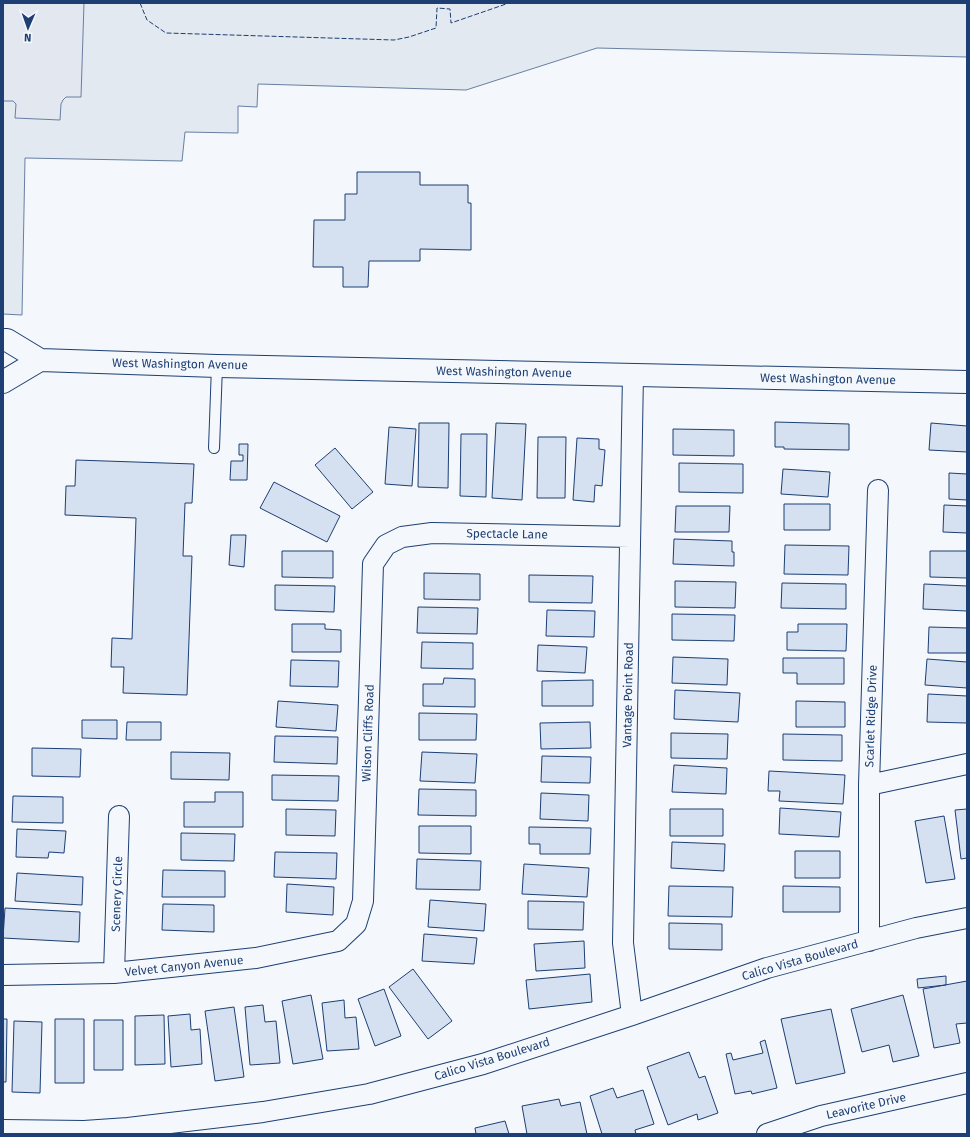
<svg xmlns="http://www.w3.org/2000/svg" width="970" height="1137" font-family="'Fira Sans',sans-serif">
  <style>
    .green { fill: #e3e9f0; stroke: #687fa3 }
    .parking { fill: #e3e8f0; stroke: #687fa3 }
    .building { fill: #d5e0f0; stroke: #1d3f73 }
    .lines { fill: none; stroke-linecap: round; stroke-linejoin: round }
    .service-casing { stroke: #1d3f73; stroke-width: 12 }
    .minor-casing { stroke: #1d3f73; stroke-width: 22 }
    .secondary-casing { stroke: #1d3f73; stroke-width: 24 }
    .service { stroke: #f4f7fb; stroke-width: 10 }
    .minor { stroke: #f4f7fb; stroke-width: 20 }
    .secondary { stroke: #f4f7fb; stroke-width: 22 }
    .fence { stroke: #1d3f73; stroke-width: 1; stroke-dasharray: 5 2; stroke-linecap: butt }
    .labels { text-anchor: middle; stroke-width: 3; stroke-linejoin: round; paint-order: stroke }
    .street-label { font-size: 12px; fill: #1d3f73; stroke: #f4f7fb }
  </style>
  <rect width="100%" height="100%" fill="#f4f7fb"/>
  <!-- green -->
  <path class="green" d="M 3,3 L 967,3 L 967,57 L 597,48 L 466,90 L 258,84 L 257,107 L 238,106 L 238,133 L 185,132 L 182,161 L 25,158 L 22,315 L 3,314 Z"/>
  <!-- parking -->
  <path class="parking" d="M 3,3 L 84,3 L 81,97 L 66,97 L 63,100 L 61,104 L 60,120 L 15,118 L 16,104 L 13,101 L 3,101 Z"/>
  <!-- building -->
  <path class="building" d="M 357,172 L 420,172 L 420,185 L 468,185 L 468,203 L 471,203 L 471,250 L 420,249 L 420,261 L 369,261 L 368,287 L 343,287 L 343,267 L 313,267 L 314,220 L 345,220 L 345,194 L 357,194 Z
    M 775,422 L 849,424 L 849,450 L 784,449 L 784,447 L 775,447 Z
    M 419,423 L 449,423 L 448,488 L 418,487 Z
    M 496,423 L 526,424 L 522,500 L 492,498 Z
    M 931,423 L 967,426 L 967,452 L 929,450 Z
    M 389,427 L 416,429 L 412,486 L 385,484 Z
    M 673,429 L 734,430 L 734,456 L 673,455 Z
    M 461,434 L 487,434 L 486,497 L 460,496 Z
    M 538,437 L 566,437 L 565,498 L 537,498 Z
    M 577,438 L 599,439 L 599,449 L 605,450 L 602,486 L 595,485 L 594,502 L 573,500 Z
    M 239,444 L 248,444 L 247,480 L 230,480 L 231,461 L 243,461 L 243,455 L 239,455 Z
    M 335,448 L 373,492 L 352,509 L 315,465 Z
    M 76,460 L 194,464 L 192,503 L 185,503 L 183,556 L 192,556 L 187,695 L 123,693 L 124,667 L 111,667 L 112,638 L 132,639 L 136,518 L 65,515 L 66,486 L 75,486 Z
    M 679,463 L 743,464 L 743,493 L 679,492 Z
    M 783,469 L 830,472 L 828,497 L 781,494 Z
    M 949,473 L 967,474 L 967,500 L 949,499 Z
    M 274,482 L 340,516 L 327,542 L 260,508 Z
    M 784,504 L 830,504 L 830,530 L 784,530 Z
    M 944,505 L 967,506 L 967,533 L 943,532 Z
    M 676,506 L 730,506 L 729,532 L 675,532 Z
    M 231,535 L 246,535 L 244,567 L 229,565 Z
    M 674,539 L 732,541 L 732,552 L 734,552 L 734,566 L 673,564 Z
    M 785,545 L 849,546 L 848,575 L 784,574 Z
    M 282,551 L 333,551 L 333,578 L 282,577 Z
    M 930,551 L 967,551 L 967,578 L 930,577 Z
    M 424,573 L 480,574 L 480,600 L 424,599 Z
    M 529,575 L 593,576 L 592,603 L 529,602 Z
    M 675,581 L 736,582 L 735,608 L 675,607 Z
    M 782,583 L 846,584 L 846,609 L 781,608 Z
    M 924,584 L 967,586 L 967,611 L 923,609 Z
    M 275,585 L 335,586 L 334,612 L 275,610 Z
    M 418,607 L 478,608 L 477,634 L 417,633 Z
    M 547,610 L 595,611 L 594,637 L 546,636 Z
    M 672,614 L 735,615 L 734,641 L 672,640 Z
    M 292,624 L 325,624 L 325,629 L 341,630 L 341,652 L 292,652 Z
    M 798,624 L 847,624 L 846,651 L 787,650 L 787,632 L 798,632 Z
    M 929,627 L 967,628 L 967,653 L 928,653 Z
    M 422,642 L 473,643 L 473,669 L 421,668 Z
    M 538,645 L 587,647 L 585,673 L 537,671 Z
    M 673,657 L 728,659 L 727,685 L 672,683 Z
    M 783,658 L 844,658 L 844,684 L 797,684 L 797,673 L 783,673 Z
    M 927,659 L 967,662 L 967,688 L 925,685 Z
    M 291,660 L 339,661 L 338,687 L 290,686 Z
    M 444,678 L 475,679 L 475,707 L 423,706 L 423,684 L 443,684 Z
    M 593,680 L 593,706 L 542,706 L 542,681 Z
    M 675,690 L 740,693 L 738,722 L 674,719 Z
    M 928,694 L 967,696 L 967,723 L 927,722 Z
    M 278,701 L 338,705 L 336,731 L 276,727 Z
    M 796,701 L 845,702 L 845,727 L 796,727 Z
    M 419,713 L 477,714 L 476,740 L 419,740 Z
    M 82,720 L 117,720 L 117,739 L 82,738 Z
    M 127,722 L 161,722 L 161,740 L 126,740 Z
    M 590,722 L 591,748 L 541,749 L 540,723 Z
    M 671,733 L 728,734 L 727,759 L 671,758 Z
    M 783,734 L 842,735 L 842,761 L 783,760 Z
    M 275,736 L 338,737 L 337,764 L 274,762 Z
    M 32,748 L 81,749 L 80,777 L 32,776 Z
    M 171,752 L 230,753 L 229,780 L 171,779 Z
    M 422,752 L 477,754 L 475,783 L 420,781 Z
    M 542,756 L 591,757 L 590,783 L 541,782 Z
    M 674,765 L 727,768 L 726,794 L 672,792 Z
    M 769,771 L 845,775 L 843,804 L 779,801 L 780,791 L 768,791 Z
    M 272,775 L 339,776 L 338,801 L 272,800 Z
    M 419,789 L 476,790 L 476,816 L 418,815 Z
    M 215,792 L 243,792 L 243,827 L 184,827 L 184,802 L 215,802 Z
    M 541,793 L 589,795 L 588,821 L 540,819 Z
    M 13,796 L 63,797 L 63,823 L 12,822 Z
    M 780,808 L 841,812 L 839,837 L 779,834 Z
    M 286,809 L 336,810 L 335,836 L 286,835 Z
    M 670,809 L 723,809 L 723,836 L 670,836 Z
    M 967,809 L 967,858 L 961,859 L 955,810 Z
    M 944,816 L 955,879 L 926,883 L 915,821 Z
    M 419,826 L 471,826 L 471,854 L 419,853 Z
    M 529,827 L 591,828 L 590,854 L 540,854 L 540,844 L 529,844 Z
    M 17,829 L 66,831 L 64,853 L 49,852 L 48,858 L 16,857 Z
    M 181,833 L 235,834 L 234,861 L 181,860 Z
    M 672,842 L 725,844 L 724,871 L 671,868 Z
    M 795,851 L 840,851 L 840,878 L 795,878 Z
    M 275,852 L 337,853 L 336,879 L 274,877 Z
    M 417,859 L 481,861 L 480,890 L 416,889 Z
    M 524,864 L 589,868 L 587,897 L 522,894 Z
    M 163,870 L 225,871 L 225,897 L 162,897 Z
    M 17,873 L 83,877 L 82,905 L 15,901 Z
    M 287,884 L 334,887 L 333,915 L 286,912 Z
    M 669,886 L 733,887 L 732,917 L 668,916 Z
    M 783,886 L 840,887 L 840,912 L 783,912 Z
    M 430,900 L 486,904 L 484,931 L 428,927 Z
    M 528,901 L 584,902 L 583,930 L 528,929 Z
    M 163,904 L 214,905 L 214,932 L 162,930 Z
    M 5,908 L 80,912 L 79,942 L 3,938 Z
    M 669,923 L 722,924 L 722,950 L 669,949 Z
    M 424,934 L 477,938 L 474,964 L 422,961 Z
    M 584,941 L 585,968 L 536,971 L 534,944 Z
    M 413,969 L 452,1021 L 428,1039 L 389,987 Z
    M 590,974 L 592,1002 L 529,1009 L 526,980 Z
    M 946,976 L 946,985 L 918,988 L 917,979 Z
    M 967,981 L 967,1023 L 956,1024 L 960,1043 L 934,1048 L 923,989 Z
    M 384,989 L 401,1036 L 375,1046 L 358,999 Z
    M 311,995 L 323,1059 L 293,1064 L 282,1001 Z
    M 903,995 L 919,1056 L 893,1062 L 889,1045 L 862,1052 L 851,1009 Z
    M 344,1000 L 345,1018 L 356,1017 L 359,1049 L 327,1051 L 322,1003 Z
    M 263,1005 L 265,1022 L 276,1021 L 280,1063 L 250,1065 L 245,1007 Z
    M 234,1007 L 244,1077 L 215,1081 L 205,1011 Z
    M 831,1009 L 845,1073 L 796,1084 L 781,1019 Z
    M 190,1014 L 191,1030 L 200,1029 L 202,1064 L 171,1067 L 168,1016 Z
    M 164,1015 L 165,1064 L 135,1065 L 135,1016 Z
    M 3,1019 L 7,1019 L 6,1082 L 3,1082 Z
    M 55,1019 L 84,1019 L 84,1083 L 55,1083 Z
    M 94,1020 L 123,1020 L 123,1070 L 94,1070 Z
    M 14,1021 L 42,1022 L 40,1093 L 12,1092 Z
    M 765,1040 L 777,1088 L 752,1094 L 751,1091 L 735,1094 L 726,1054 L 731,1053 L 733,1060 L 763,1053 L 760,1042 Z
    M 689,1052 L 699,1078 L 705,1076 L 718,1113 L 698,1120 L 697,1114 L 668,1125 L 647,1067 Z
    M 613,1088 L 617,1098 L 643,1090 L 654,1124 L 635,1130 L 636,1134 L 602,1134 L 590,1096 Z
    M 559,1099 L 561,1106 L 580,1102 L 587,1134 L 527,1134 L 522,1106 Z
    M 505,1121 L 509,1134 L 476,1134 L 475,1128 Z"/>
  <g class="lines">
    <defs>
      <path id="service" d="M 214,448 L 217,366"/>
      <path id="minor" d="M 869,785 L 967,764
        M 869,941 L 869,785 L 878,490
        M 114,973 L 119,816
        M 3,975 L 114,973 L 256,958 L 338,941 L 356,924 L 363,901 L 373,564 L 386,545 L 402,537 L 432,533 L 630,537
        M 632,1015 L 623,943 L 633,374
        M 3,1130 L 84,1131 L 128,1128 L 263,1112 L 369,1094 L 483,1064 L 632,1015 L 767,968 L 916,928 L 967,918
        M 767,1134 L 821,1116 L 967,1083"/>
      <path id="secondary" d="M 3,340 L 7,340 L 40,360 L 217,366 L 967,382
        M 3,382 L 40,360"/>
    </defs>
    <!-- service casing -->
    <use href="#service" class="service-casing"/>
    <!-- minor casing -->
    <use href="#minor" class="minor-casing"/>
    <!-- secondary casing -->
    <use href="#secondary" class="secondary-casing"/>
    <!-- service -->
    <use href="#service" class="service"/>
    <!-- minor -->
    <use href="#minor" class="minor"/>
    <!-- secondary -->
    <use href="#secondary" class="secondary"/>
    <!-- fence -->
    <path class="fence" d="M 140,3 L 147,20 L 166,33 L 394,40 L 409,37 L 436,28 L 437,8 L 450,9 L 451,23 L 509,3"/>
  </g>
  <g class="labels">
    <!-- street labels -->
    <g class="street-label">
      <text transform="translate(180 364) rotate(1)" y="4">West Washington Avenue</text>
      <text transform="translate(504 372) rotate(1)" y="4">West Washington Avenue</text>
      <text transform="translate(828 379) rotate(1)" y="4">West Washington Avenue</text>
      <text transform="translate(507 534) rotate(1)" y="4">Spectacle Lane</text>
      <text transform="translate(628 695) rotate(-89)" y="4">Vantage Point Road</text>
      <text transform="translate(871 716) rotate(-88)" y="4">Scarlet Ridge Drive</text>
      <text transform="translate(368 733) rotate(-88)" y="4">Wilson Cliffs Road</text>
      <text transform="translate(117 894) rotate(-88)" y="4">Scenery Circle</text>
      <text transform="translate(800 960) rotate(-16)" y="4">Calico Vista Boulevard</text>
      <text transform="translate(184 966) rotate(-6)" y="4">Velvet Canyon Avenue</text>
      <text transform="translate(492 1059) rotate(-17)" y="4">Calico Vista Boulevard</text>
      <text transform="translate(866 1106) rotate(-13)" y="4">Leavorite Drive</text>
    </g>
  </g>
  <!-- border -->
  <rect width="970" height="1137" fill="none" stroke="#1d3f73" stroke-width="8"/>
  <!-- north arrow -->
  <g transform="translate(28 28) rotate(182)" stroke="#f4f7fb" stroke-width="3" paint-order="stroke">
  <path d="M0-3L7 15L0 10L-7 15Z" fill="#1d3f73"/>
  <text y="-6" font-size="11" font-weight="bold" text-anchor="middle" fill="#1d3f73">N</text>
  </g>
</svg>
